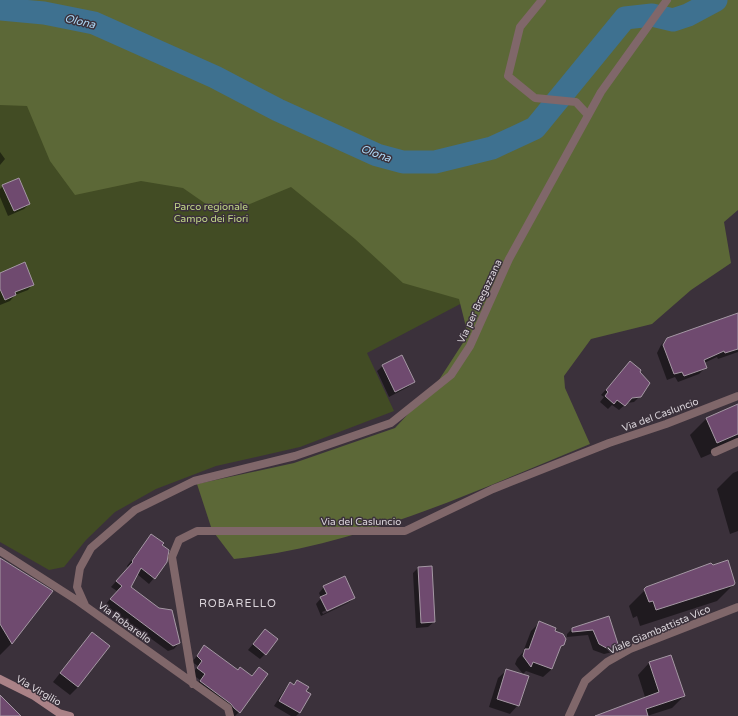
<svg xmlns="http://www.w3.org/2000/svg" width="738" height="716" font-family="'Varela Round',sans-serif">
  <style>
    .green { fill: #424c24 }
    .forest { fill: #5c6837 }
    .shadow { fill: #0007; fill-rule: evenodd }
    .lines { fill: none; stroke-linecap: round; stroke-linejoin: round }
    .river { stroke: #3e7190; stroke-width: 23 }
    .building { fill: #6f4a6f; stroke: #a598a4 }
    .minor { stroke: #80676a; stroke-width: 8 }
    .secondary { stroke: #aa8287; stroke-width: 8 }
    .labels { text-anchor: middle; stroke-width: 3; stroke-linejoin: round; paint-order: stroke }
    .park-label { font-size: 10px; fill: #c1d587; stroke: #3b313b }
    .street-label { font-size: 10px; fill: #dcd6dc; stroke: #3b313b }
    .water-label { font-size: 11px; font-style: italic; fill: #acd8f6; stroke: #3b313b }
    .neighbourhood-label { font-size: 11px; letter-spacing: 1px; fill: #dcd6dc; stroke: #3b313b }
  </style>
  <rect width="100%" height="100%" fill="#3b313b"/>
  <!-- green -->
  <path class="green" d="M 0,0 L 485,291 L 367,353 L 394,411 L 300,447 L 216,466 L 156,489 L 115,512 L 86,540 L 64,567 L 49,570 L 0,542 Z"/>
  <!-- forest -->
  <path class="forest" d="M 0,0 L 738,0 L 738,210 L 724,222 L 731,263 L 691,290 L 652,324 L 591,339 L 564,376 L 565,388 L 590,444 C 475,491 359,546 234,559 L 212,530 L 197,484 L 294,463 L 395,428 L 437,383 L 468,335 L 459,299 L 403,283 L 355,239 L 291,187 L 240,208 L 206,204 L 183,188 L 141,181 L 75,195 L 50,161 L 27,106 L 0,105 Z"/>
  <!-- shadow -->
  <path class="shadow" d="M 0,152 L 5,159 L 0,165 Z
    M 3,186 L 29,204 L 24,209 L 8,216 L 0,197 L 0,189 Z
    M 0,274 L 33,284 L 28,290 L 15,295 L 10,301 L 0,305 Z
    M 738,314 L 738,352 L 718,359 L 717,357 L 704,363 L 706,367 L 699,374 L 678,382 L 675,377 L 667,380 L 657,353 L 661,345 L 667,339 Z
    M 383,366 L 414,382 L 408,387 L 389,397 L 377,371 Z
    M 625,368 L 640,396 L 634,402 L 627,403 L 619,410 L 612,405 L 608,409 L 600,402 L 604,397 L 601,395 Z
    M 738,405 L 738,442 L 701,458 L 690,435 L 706,419 Z
    M 738,471 L 738,531 L 730,534 L 717,489 L 733,473 Z
    M 151,535 L 161,545 L 154,578 L 149,584 L 137,574 L 130,587 L 179,643 L 174,649 L 168,651 L 105,605 L 117,591 L 111,587 L 128,568 L 127,566 Z
    M 0,558 L 51,591 L 12,643 L 0,655 Z
    M 418,568 L 434,622 L 428,627 L 416,628 L 413,573 Z
    M 733,585 L 717,601 L 640,626 L 637,616 L 633,618 L 629,606 L 645,590 Z
    M 324,587 L 354,598 L 348,603 L 321,616 L 316,604 L 321,598 L 319,593 ZM 349,600 L 349,602 L 323,614 L 322,612 Z
    M 609,617 L 618,646 L 613,652 L 604,654 L 593,650 L 588,635 L 567,637 L 567,634 L 572,629 Z
    M 540,622 L 554,632 L 563,644 L 559,648 L 552,669 L 543,677 L 526,671 L 523,674 L 515,664 L 517,659 L 523,652 L 531,631 Z
    M 265,630 L 265,654 L 260,659 L 248,650 Z
    M 92,633 L 78,687 L 70,695 L 53,682 Z
    M 204,647 L 238,671 L 251,676 L 259,668 L 239,712 L 235,716 L 232,716 L 195,687 L 200,680 L 192,674 L 198,666 L 192,662 Z
    M 670,656 L 684,696 L 672,708 L 647,716 L 605,716 L 645,697 L 638,675 L 649,663 Z
    M 507,670 L 518,705 L 510,714 L 489,707 L 498,678 Z
    M 297,681 L 305,692 L 310,695 L 299,713 L 296,716 L 291,716 L 274,706 L 285,689 L 290,683 L 293,685 Z"/>
  <g class="lines">
    <!-- river -->
    <path class="river" d="M 0,9 L 44,13 L 94,23 L 215,77 L 278,110 L 377,155 L 403,162 L 435,162 L 492,148 L 535,128 L 625,18 L 652,15 L 673,20 L 688,15 L 716,0"/>
  </g>
  <!-- building -->
  <path class="building" d="M 19,178 L 30,204 L 14,211 L 2,185 Z
    M 25,262 L 34,285 L 15,292 L 16,295 L 5,300 L 0,289 L 0,273 Z
    M 738,313 L 738,349 L 725,353 L 724,351 L 704,360 L 707,368 L 684,376 L 682,372 L 674,374 L 663,345 L 667,338 Z
    M 402,355 L 415,382 L 395,392 L 382,365 Z
    M 630,361 L 641,370 L 640,372 L 650,383 L 641,397 L 632,398 L 625,406 L 617,400 L 614,404 L 605,396 L 608,392 L 606,390 Z
    M 738,404 L 738,434 L 717,443 L 706,418 Z
    M 151,534 L 164,543 L 162,545 L 169,550 L 167,562 L 155,579 L 141,568 L 131,587 L 159,608 L 172,610 L 180,643 L 173,646 L 110,599 L 122,586 L 116,581 L 133,562 L 132,561 Z
    M 0,558 L 53,591 L 12,644 L 0,624 Z
    M 728,560 L 735,583 L 734,585 L 656,610 L 653,601 L 649,602 L 644,589 L 646,587 L 711,563 L 713,565 Z
    M 432,566 L 435,622 L 421,623 L 418,567 Z
    M 345,576 L 355,598 L 327,611 L 320,597 L 327,594 L 323,586 Z
    M 609,616 L 619,647 L 610,650 L 599,644 L 593,630 L 572,632 L 572,628 Z
    M 539,621 L 556,628 L 555,631 L 563,634 L 566,639 L 564,645 L 561,646 L 552,669 L 533,662 L 531,667 L 523,656 L 525,649 L 529,649 Z
    M 265,629 L 278,639 L 266,655 L 253,644 Z
    M 92,632 L 110,646 L 78,687 L 60,673 Z
    M 204,645 L 238,670 L 240,667 L 252,676 L 259,667 L 268,674 L 240,713 L 234,708 L 231,704 L 200,681 L 205,674 L 197,668 L 202,661 L 197,656 Z
    M 671,655 L 685,696 L 646,709 L 648,716 L 595,716 L 659,692 L 649,662 Z
    M 506,669 L 529,676 L 519,706 L 497,699 Z
    M 297,680 L 309,687 L 306,691 L 311,694 L 300,713 L 279,701 L 290,682 L 294,685 Z
    M 0,695 L 21,716 L 0,716 Z"/>
  <g class="lines">
    <!-- minor -->
    <path class="minor" d="M 542,0 L 520,27 L 508,76 L 535,98 L 576,102 L 588,115
      M 715,452 L 738,442
      M 0,551 L 78,601 L 228,708 L 230,716
      M 85,605 L 77,587 L 80,568 L 91,548 L 135,510 L 194,481 L 295,456 L 391,423 L 451,375 L 470,346 L 509,259 L 601,92 L 667,0
      M 193,684 L 172,557 L 179,540 L 197,531 L 405,531 L 493,489 L 609,443 L 666,424 L 738,396
      M 569,716 L 585,681 L 607,662 L 630,649 L 738,607"/>
    <!-- secondary -->
    <path class="secondary" d="M 0,679 L 34,696 L 59,713 L 70,716"/>
  </g>
  <g class="labels">
    <!-- park labels -->
    <g class="park-label">
      <text x="211" y="210">Parco regionale<tspan x="211" dy="12">Campo dei Fiori</tspan></text>
    </g>
    <!-- street labels -->
    <g class="street-label">
      <text transform="translate(479 301) rotate(-65)" y="4">Via per Bregazzana</text>
      <text transform="translate(660 414) rotate(-20)" y="4">Via del Casluncio</text>
      <text x="361" y="525">Via del Casluncio</text>
      <text transform="translate(125 622) rotate(36)" y="4">Via Robarello</text>
      <text transform="translate(659 629) rotate(-23)" y="4">Viale Giambattista Vico</text>
      <text transform="translate(39 690) rotate(30)" y="4">Via Virgilio</text>
    </g>
    <!-- water labels -->
    <g class="water-label">
      <text transform="translate(80 21) rotate(13)" y="4">Olona</text>
      <text transform="translate(376 153) rotate(20)" y="4">Olona</text>
    </g>
    <!-- neighbourhood labels -->
    <g class="neighbourhood-label">
      <text x="238" y="607">ROBARELLO</text>
    </g>
  </g>
</svg>
